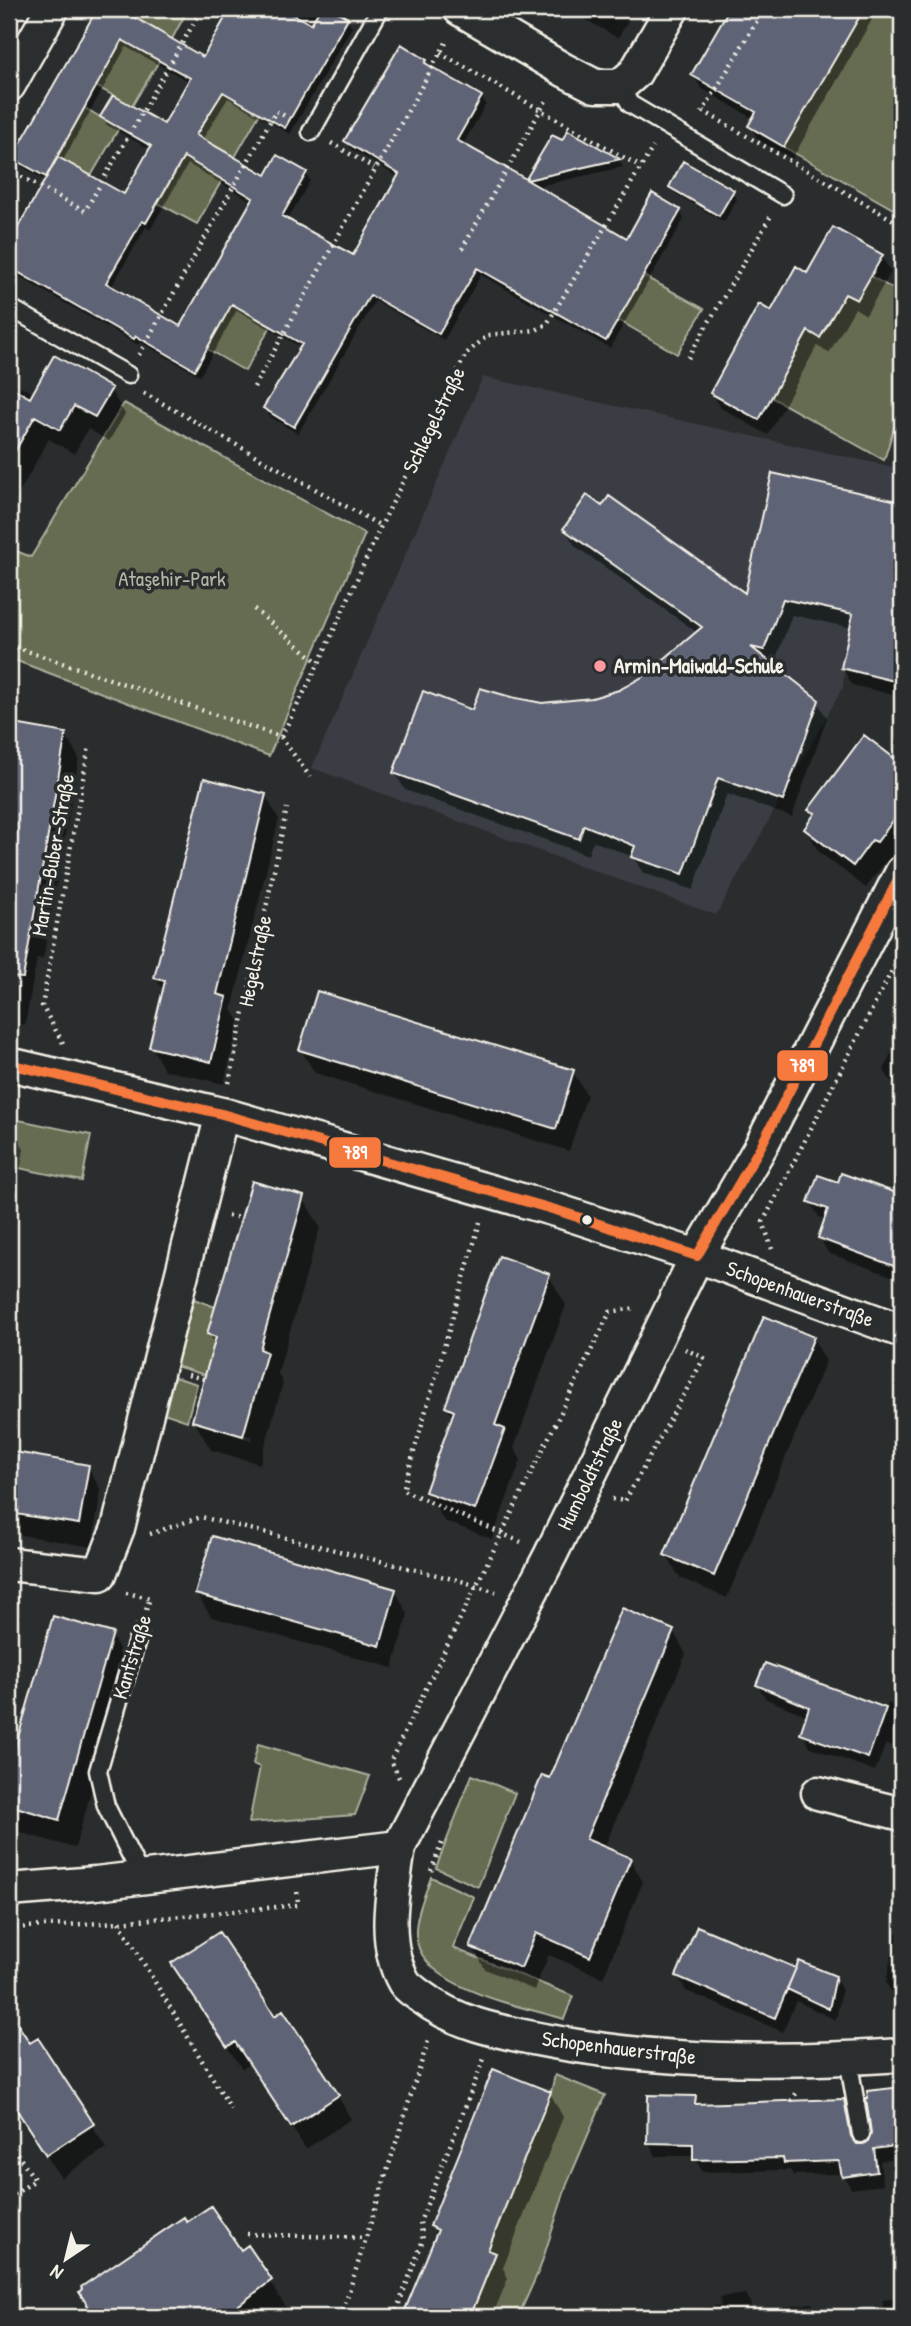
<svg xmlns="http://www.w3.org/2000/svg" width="911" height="2326" font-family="'Patrick Hand',sans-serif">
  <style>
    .built { fill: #3a3e44 }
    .green { fill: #656c51; stroke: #acae9c; stroke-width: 2 }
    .shadow { fill: #0007; fill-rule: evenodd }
    .building { fill: #5e6476; stroke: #f4f1e8; stroke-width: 2; fill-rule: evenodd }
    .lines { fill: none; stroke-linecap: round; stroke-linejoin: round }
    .service-casing { stroke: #f4f1e8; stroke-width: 21 }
    .minor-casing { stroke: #f4f1e8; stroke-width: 37 }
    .path { stroke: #f4f1e8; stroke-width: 4.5; stroke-dasharray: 2 5; stroke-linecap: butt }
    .service { stroke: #2a2d2e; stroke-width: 16 }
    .minor { stroke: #2a2d2e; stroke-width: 32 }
    .bus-1-casing { stroke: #2a2d2e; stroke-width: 16 }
    .bus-1 { stroke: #f6793e; stroke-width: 10 }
    .poi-dot { fill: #ff9aa2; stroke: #2a2d2e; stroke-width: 2.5 }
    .bus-dot { fill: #f4f1e8; stroke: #2a2d2e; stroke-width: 2.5 }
    .labels { text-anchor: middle; stroke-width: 7; stroke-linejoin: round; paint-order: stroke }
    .street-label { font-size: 21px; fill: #f4f1e8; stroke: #2a2d2e }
    .park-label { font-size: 21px; fill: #b4b5a4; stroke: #2a2d2e }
    .poi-label { font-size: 21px; font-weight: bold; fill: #f4f1e8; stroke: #2a2d2e; text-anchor: start }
    .line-badge { stroke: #2a2d2e; stroke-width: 2.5 }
    .badge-label { font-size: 19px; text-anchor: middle; font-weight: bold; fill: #fff }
  </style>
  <rect width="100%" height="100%" fill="#2a2d2e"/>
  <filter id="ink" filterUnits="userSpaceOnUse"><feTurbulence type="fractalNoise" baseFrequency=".0143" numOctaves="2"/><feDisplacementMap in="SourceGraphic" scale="14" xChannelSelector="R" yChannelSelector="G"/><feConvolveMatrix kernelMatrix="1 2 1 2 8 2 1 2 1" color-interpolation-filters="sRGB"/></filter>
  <g filter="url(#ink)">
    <!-- built -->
    <path class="built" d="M 483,377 L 902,469 L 902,625 L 853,615 L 846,644 L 843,687 L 716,915 L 312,768 Z"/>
    <!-- green -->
    <path class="green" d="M 139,9 L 188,9 L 172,39 L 134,17 Z
      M 863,9 L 902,9 L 902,214 L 784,147 Z
      M 122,40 L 159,61 L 132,106 L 96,86 Z
      M 222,91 L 260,113 L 235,157 L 196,135 Z
      M 85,108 L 119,128 L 91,176 L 57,157 Z
      M 184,157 L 222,180 L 197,224 L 158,203 Z
      M 644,276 L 704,309 L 677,354 L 618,320 Z
      M 870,276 L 902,294 L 902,402 L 884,460 L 771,397 L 808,331 L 820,338 L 845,294 L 857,300 Z
      M 232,304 L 271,326 L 245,371 L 207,349 Z
      M 124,403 L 365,534 L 269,756 L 9,658 L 9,548 L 31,557 Z
      M 9,1118 L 91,1135 L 82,1181 L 9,1166 Z
      M 194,1299 L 215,1307 L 216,1337 L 205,1375 L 176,1366 Z
      M 174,1377 L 197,1384 L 187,1421 L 164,1413 Z
      M 258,1744 L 370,1776 L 355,1815 L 249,1823 L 260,1767 L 253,1764 Z
      M 472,1775 L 515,1793 L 478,1887 L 436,1868 Z
      M 431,1877 L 474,1897 L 453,1948 L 573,1996 L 564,2019 C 522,2006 419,1989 416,1935 C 415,1916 425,1895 431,1877 Z
      M 555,2075 L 605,2095 L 567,2184 L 540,2268 L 518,2317 L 470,2317 L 496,2253 L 488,2250 L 551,2092 Z"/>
    <!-- shadow -->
    <path class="shadow" d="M 99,9 L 147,9 L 140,22 L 204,59 L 232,9 L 330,9 L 347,19 L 352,27 L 290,134 L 228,98 L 202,140 L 266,178 L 306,173 L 310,181 L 287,221 L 353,257 L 398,177 L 351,149 L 346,141 L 425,61 L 429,68 L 481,97 L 486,104 L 463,145 L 527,182 L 553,137 L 563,143 L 569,132 L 619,160 L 623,167 L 535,187 L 627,240 L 680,211 L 684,219 L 610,348 L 481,275 L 444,340 L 375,301 L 298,434 L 269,416 L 265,408 L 302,348 L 237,310 L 200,376 L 140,342 L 138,345 L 9,271 L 9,247 L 46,181 L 19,165 L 14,158 ZM 126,47 L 190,82 L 164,127 L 102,117 L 107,125 L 151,150 L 124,196 L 62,162 ZM 188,164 L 253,202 L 181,328 L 111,288 L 146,227 L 150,230 Z
      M 567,9 L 635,9 L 618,38 Z
      M 731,9 L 878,9 L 792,159 L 758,140 L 750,126 L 754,119 L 701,88 L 693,75 Z
      M 671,187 L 732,192 L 737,199 L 724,222 L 676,194 Z
      M 881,256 L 891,272 L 866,315 L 855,308 L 829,353 L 817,346 L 768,435 L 721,408 L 712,393 L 772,313 L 808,275 Z
      M 9,380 L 34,394 L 110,389 L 125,414 L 109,441 L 88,429 L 74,454 L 49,439 L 13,504 L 9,501 Z
      M 773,475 L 902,504 L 902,697 L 852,685 L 843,668 L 851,628 L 792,615 L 773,667 L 817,701 L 827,718 L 792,817 L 727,794 L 693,890 L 643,873 L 633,857 L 593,841 L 588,855 L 405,790 L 395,773 L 474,712 L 592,700 L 620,692 L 645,678 L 698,633 L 575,546 L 565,529 L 746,596 Z
      M 9,725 L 65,735 L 79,758 L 43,959 L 37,958 L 25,1025 L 9,1022 Z
      M 865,737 L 902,766 L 902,849 L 891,864 L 885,862 L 866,888 L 819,852 L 806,829 L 814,817 L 810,811 Z
      M 265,795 L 279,819 L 232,1009 L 239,1021 L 224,1084 L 164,1070 L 151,1046 L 164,992 L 156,978 Z
      M 902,1027 L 902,1095 L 898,1093 L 884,1070 Z
      M 301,1050 L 573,1072 L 587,1095 L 569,1151 L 315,1073 Z
      M 9,1122 L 24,1149 L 9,1235 Z
      M 842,1175 L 902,1197 L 902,1280 L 828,1253 L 820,1238 L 826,1219 L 819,1217 L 810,1202 L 839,1185 Z
      M 303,1198 L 320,1227 L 278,1373 L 283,1383 L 260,1464 L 211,1450 L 194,1421 L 216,1345 L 209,1334 ZM 215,1426 L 252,1437 L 251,1440 L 215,1429 Z
      M 549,1276 L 566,1305 L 514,1448 L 521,1460 L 492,1539 L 444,1521 L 427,1492 L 453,1418 L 446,1407 Z
      M 813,1338 L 826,1361 L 727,1598 L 680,1578 L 666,1555 Z
      M 9,1453 L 88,1467 L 101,1490 L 92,1547 L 9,1533 Z
      M 902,1497 L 902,1515 L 898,1508 Z
      M 395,1590 L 408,1614 L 393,1668 L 211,1617 L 197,1594 Z
      M 54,1618 L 111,1635 L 128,1664 L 75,1848 L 18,1832 L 9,1815 L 9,1776 Z
      M 673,1631 L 686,1654 L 604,1848 L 630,1859 L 643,1882 L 603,1978 L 549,1955 L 534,1990 L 485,1969 L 472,1946 L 551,1781 Z
      M 758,1685 L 885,1710 L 888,1703 L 902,1709 L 902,1749 L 886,1744 L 875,1771 L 810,1747 L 802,1733 L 808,1716 L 766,1699 Z
      M 896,1932 L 902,1934 L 902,1999 L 895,1998 L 886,1983 Z
      M 794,1970 L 835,1978 L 842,1990 L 836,2020 L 796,2001 L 783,2032 L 686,1991 L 678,1976 ZM 794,1977 L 785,1997 L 782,1996 Z
      M 187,1987 L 274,2018 L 338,2096 L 351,2119 L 306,2149 L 249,2064 L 242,2069 Z
      M 9,2014 L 29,2046 L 38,2040 L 106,2148 L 61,2178 L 9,2098 Z
      M 902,2088 L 902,2159 L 880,2161 L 883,2185 L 851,2189 L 843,2174 L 793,2175 L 790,2170 L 702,2172 L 695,2156 L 656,2156 L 649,2143 L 695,2098 L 699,2105 L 843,2101 L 851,2114 L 856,2144 L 862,2146 L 870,2143 L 873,2133 L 869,2092 Z
      M 550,2093 L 563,2117 L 503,2268 L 508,2278 L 492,2317 L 404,2317 L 437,2235 L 432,2226 Z
      M 187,2225 L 240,2253 L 248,2247 L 292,2317 L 95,2317 L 81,2293 Z
      M 746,2294 L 750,2302 L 752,2312 L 812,2303 L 817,2317 L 642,2317 L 721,2305 L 720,2297 Z
      M 902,2297 L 902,2317 L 885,2317 L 882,2300 Z"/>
    <!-- building -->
    <path class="building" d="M 97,9 L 139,9 L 134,17 L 203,57 L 230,9 L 283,9 L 311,24 L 320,9 L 333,9 L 348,18 L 285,128 L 223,92 L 196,135 L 266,175 L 277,155 L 307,172 L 282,216 L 353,255 L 399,174 L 344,141 L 401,44 L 427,60 L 425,63 L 482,96 L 457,140 L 526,179 L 552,135 L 562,140 L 568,130 L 620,159 L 527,180 L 627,238 L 652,193 L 681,210 L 606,341 L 477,268 L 439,334 L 370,295 L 294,427 L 263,408 L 302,344 L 232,304 L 195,370 L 136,336 L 134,339 L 9,267 L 9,243 L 58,157 L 124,194 L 151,146 L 100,117 L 113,95 L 164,124 L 190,78 L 122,40 L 46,177 L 12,158 ZM 184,157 L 253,198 L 180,326 L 106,283 L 142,221 L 146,223 Z
      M 729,9 L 864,9 L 784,147 L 748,126 L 756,112 L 691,75 Z
      M 683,161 L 734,190 L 719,216 L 669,187 Z
      M 833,227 L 883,255 L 857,300 L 845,294 L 820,338 L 808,331 L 759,420 L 710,393 L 759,304 L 771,311 L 796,266 L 807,273 Z
      M 54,355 L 112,388 L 95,417 L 74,406 L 60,430 L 35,416 L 9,462 L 9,386 L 30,398 Z
      M 772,473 L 902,502 L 902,683 L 841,668 L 853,614 L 783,599 L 764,650 L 751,647 L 819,700 L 783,801 L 718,778 L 683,874 L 631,857 L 635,846 L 584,825 L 579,839 L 393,773 L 423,691 L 472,710 L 480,688 L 511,697 L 542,703 L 592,698 L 619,690 L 644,676 L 702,627 L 563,529 L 587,495 L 602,506 L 609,496 L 745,593 Z
      M 9,723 L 66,733 L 23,978 L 9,977 Z
      M 864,735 L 902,764 L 902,809 L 877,842 L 872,840 L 853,866 L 804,829 L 815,813 L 808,810 Z
      M 204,778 L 266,794 L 217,994 L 227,997 L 211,1062 L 149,1047 L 165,981 L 154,978 Z
      M 317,991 L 574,1070 L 556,1129 L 299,1050 Z
      M 841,1173 L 902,1195 L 902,1269 L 818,1238 L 828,1209 L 808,1202 L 818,1175 L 838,1182 Z
      M 252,1181 L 304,1196 L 260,1349 L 267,1352 L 243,1436 L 192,1421 L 216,1337 L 207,1334 Z
      M 499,1256 L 550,1274 L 495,1425 L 505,1429 L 475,1510 L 425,1492 L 454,1411 L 445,1407 Z
      M 764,1316 L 814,1337 L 714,1576 L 664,1555 Z
      M 9,1451 L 89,1465 L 79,1524 L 9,1513 Z
      M 212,1536 L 396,1589 L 380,1646 L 195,1594 Z
      M 622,1608 L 674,1630 L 586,1839 L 631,1858 L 590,1957 L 536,1933 L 521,1968 L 470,1947 L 542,1775 L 550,1778 Z
      M 53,1616 L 113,1633 L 59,1820 L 9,1805 L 9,1769 Z
      M 765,1663 L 886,1708 L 868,1758 L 800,1734 L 809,1707 L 756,1685 Z
      M 697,1926 L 796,1968 L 775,2018 L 676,1976 Z
      M 219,1932 L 275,2016 L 283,2010 L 339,2095 L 291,2127 L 235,2042 L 227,2047 L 171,1963 Z
      M 799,1961 L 836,1976 L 829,2009 L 787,1989 Z
      M 9,2011 L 30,2043 L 38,2038 L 94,2124 L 46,2155 L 9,2098 Z
      M 493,2069 L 551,2092 L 488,2250 L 496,2253 L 470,2317 L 402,2317 L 438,2230 L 430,2226 Z
      M 902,2087 L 902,2145 L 874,2149 L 877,2172 L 842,2177 L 839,2161 L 784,2163 L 783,2158 L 693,2160 L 693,2144 L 647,2143 L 648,2095 L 696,2096 L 695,2104 L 844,2099 L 851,2136 L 857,2144 L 863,2144 L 868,2142 L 871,2133 L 866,2098 L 868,2098 L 867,2091 Z
      M 211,2206 L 241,2250 L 248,2245 L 272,2280 L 223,2317 L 95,2317 L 79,2292 L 82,2289 L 81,2287 L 184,2217 L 187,2222 Z"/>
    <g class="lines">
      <defs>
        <path id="service" d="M 620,86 L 630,104 L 783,195
          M 311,132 L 380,9
          M 9,307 L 128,375
          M 139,1634 L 98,1771 L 106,1806 L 141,1876
          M 848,2058 L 861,2134"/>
        <path id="minor" d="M 460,9 L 564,70 L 595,86 L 620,86 L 635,73 L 672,9
          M 9,85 L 52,9
          M 9,1064 L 222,1114 L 559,1211 L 697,1256 L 902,1331
          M 9,1564 L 100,1574 L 118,1528 L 222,1114
          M 818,1793 L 902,1814
          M 399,1847 C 393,1890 381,1942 404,1982 C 408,1988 415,1992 420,1996 C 455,2023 496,2031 538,2039 C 658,2063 781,2063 902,2055
          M 9,1890 L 96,1883 L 399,1847 L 551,1554 L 697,1256 L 761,1146 L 902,872"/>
      </defs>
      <!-- service casing -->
      <use href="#service" class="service-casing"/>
      <!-- minor casing -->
      <use href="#minor" class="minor-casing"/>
      <!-- path -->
      <path class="path" d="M 440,53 L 641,167
        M 703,111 L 902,225
        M 702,113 L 764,9
        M 331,143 L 374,168
        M 9,170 L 85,211 L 202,9
        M 462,249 L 548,97
        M 139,355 L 276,111 L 290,119
        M 688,358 L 772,214
        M 254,387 L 448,39
        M 144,393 L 381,526
        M 254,609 L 319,663
        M 9,645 L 281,737 L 310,777
        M 281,737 L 319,663 L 381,526 L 466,354 L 488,335 L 536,330 L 547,324 L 653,147
        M 63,1043 L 42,1006 L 89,746
        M 229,1083 L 287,808
        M 228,1216 L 241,1218
        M 480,1222 L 403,1490 L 521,1542
        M 772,1249 L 763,1222 L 902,951
        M 188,1375 L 204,1379
        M 612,1499 L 625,1501 L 704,1358 L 685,1349
        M 150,1534 L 201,1517 L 465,1582 L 496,1592
        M 126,1593 L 150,1598 L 145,1613
        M 399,1778 L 391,1760 L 610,1312 L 636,1308
        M 431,1871 L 443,1840
        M 119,1922 L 231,2109
        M 9,1928 L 119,1922 L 298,1905 L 297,1889
        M 791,2101 L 798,2091
        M 9,2142 L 35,2180 L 9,2198
        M 247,2234 L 366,2238
        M 341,2317 L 429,2038
        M 394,2317 L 423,2240 L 420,2222 L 484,2059"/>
      <!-- service -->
      <use href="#service" class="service"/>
      <!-- minor -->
      <use href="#minor" class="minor"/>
      <defs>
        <path id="bus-1" d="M 9,1064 L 222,1114 L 559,1211 L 697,1256
          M 697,1256 L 761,1146 L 902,872"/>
      </defs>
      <!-- bus-1 casing -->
      <use href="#bus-1" class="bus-1-casing"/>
      <!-- bus-1 -->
      <use href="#bus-1" class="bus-1"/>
    </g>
  </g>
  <!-- markers -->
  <circle class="poi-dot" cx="600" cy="666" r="7"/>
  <circle class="bus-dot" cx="587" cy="1220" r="6"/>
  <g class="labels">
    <!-- street labels -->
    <g class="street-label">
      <text transform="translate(434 420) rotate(-64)" y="7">Schlegelstraße</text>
      <text transform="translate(53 855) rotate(-80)" y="7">Martin-Buber-Straße</text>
      <text transform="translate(255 961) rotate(-78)" y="7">Hegelstraße</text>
      <text transform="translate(800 1294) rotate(20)" y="7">Schopenhauerstraße</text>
      <text transform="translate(590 1474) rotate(-64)" y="7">Humboldtstraße</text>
      <text transform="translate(132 1657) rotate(-73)" y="7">Kantstraße</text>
      <text transform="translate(619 2048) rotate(7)" y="7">Schopenhauerstraße</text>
    </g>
    <!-- park labels -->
    <g class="park-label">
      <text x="172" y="586">Ataşehir-Park</text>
    </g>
    <!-- poi labels -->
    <g class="poi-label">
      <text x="614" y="673">Armin-Maiwald-Schule</text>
    </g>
  </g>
  <g class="line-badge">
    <rect x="776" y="1049" width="53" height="33" rx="7" fill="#f6793e"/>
    <rect x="328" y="1136" width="54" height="33" rx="7" fill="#f6793e"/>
  </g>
  <g class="badge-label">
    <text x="802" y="1072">789</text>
    <text x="355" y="1159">789</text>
  </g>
  <!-- margin -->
  <rect width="911" height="2326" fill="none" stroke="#2a2d2e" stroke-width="35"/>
  <rect x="18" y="18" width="876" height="2291" fill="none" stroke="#f4f1e8" stroke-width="2.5" filter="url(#ink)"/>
  <!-- north arrow -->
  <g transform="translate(66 2259) rotate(215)" stroke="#2a2d2e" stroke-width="5" paint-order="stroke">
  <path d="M0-5L12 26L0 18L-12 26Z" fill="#f4f1e8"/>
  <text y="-10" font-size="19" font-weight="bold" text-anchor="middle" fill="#f4f1e8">N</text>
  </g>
</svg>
